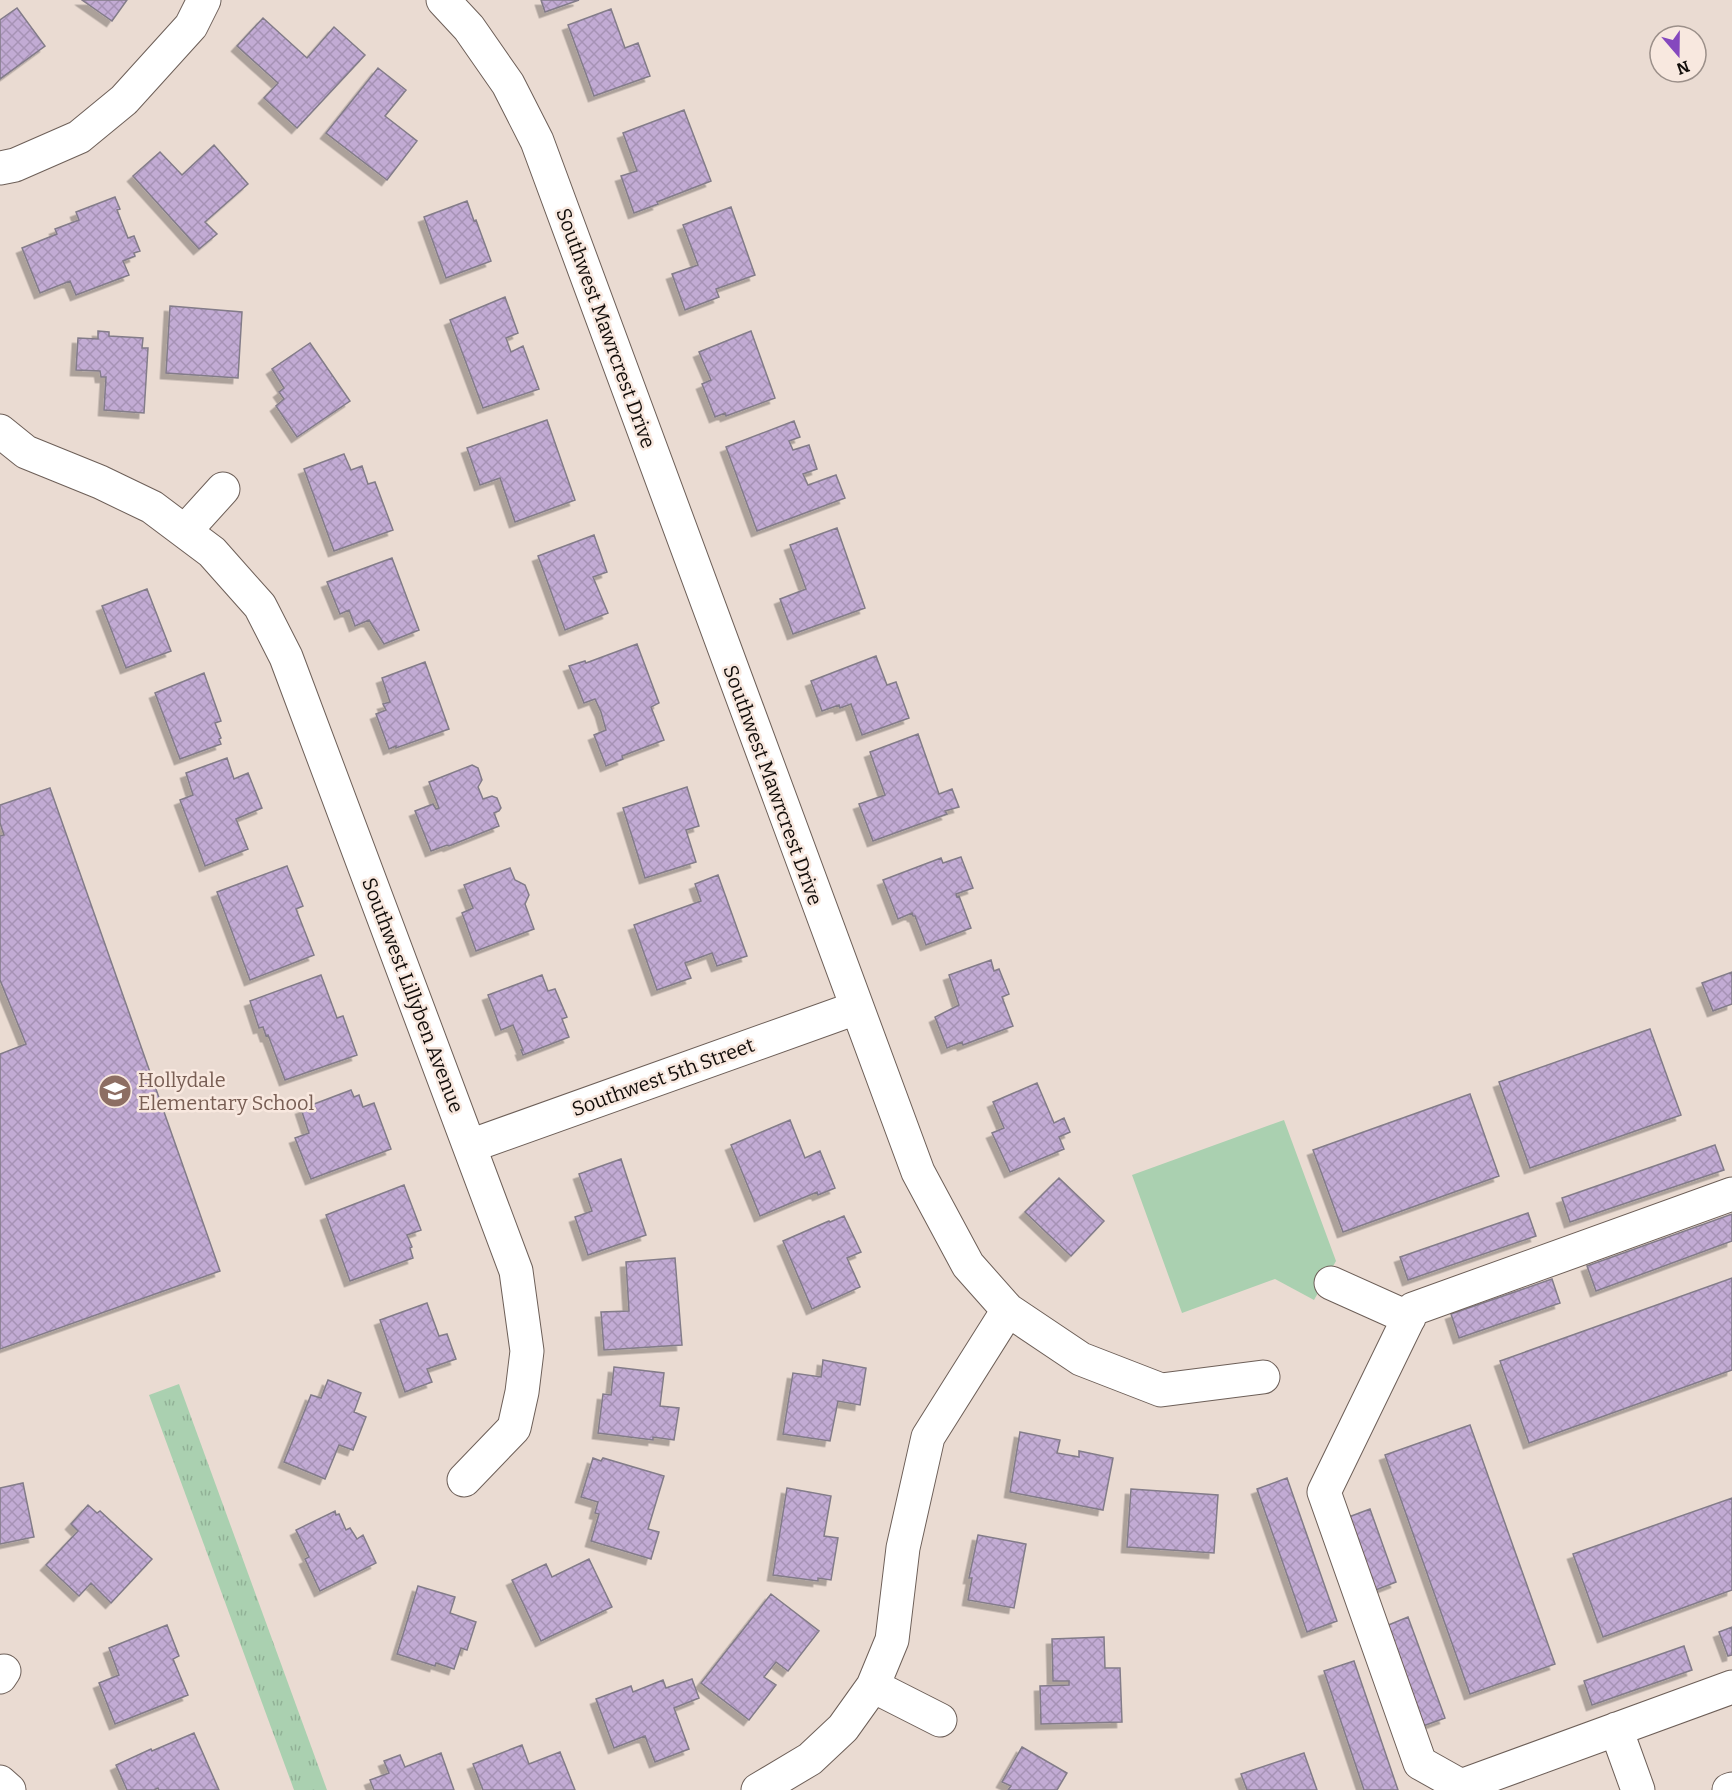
<svg xmlns="http://www.w3.org/2000/svg" width="1732" height="1790" font-family="Bitter,serif">
  <style>
    .grass { fill: url(#grass-tufts) }
    .park { fill: #aad0b0 }
    .building { fill: url(#building-cross-hatch); stroke: #837c89; stroke-width: 1.5; filter: url(#shadow) }
    .lines { fill: none; stroke-linecap: round; stroke-linejoin: round }
    .minor-casing { stroke: #6d5f58; stroke-width: 35 }
    .minor { stroke: #fff; stroke-width: 33 }
    .labels { text-anchor: middle; stroke-width: 5; stroke-linejoin: round; paint-order: stroke }
    .street-label { font-size: 20px; fill: #120d0a; stroke: #f8e8df }
    .education-label { font-size: 20px; fill: #785e54; stroke: #f8e8df; text-anchor: start }
  </style>
  <defs>
    <pattern id="grass-tufts" width="24" height="20" patternUnits="userSpaceOnUse" patternTransform="scale(1.5)"><rect width="24" height="20" fill="#aad0b0"/><path d="M3 7l-1-3M5 7V3M7 7l1-3M15 17l-1-3M17 17v-4M19 17l1-3" fill="none" stroke="#91b196"/></pattern>
    <pattern id="building-cross-hatch" width="8" height="8" patternUnits="userSpaceOnUse" patternTransform="scale(1.5)"><rect width="8" height="8" fill="#c2abd4"/><path d="M0 0l8 8M0 8l8-8" fill="none" stroke="#a692b5"/></pattern>
    <filter id="shadow"><feDropShadow dx="-5.5" dy="5.5" stdDeviation="0" flood-color="#0004"/></filter>
  </defs>
  <rect width="100%" height="100%" fill="#eadbd2"/>
  <!-- grass -->
  <path class="grass" d="M 179,1384 L 327,1790 L 294,1790 L 149,1395 Z"/>
  <!-- park -->
  <path class="park" d="M 1284,1120 L 1336,1261 L 1314,1300 L 1275,1279 L 1182,1313 L 1132,1175 Z"/>
  <!-- building -->
  <path class="building" d="M 82,0 L 127,0 L 112,21 Z
    M 541,0 L 579,0 L 545,12 Z
    M 17,8 L 45,46 L 0,79 L 0,20 Z
    M 611,9 L 625,48 L 638,43 L 650,76 L 594,96 L 568,25 Z
    M 263,18 L 307,58 L 334,27 L 365,55 L 297,128 L 264,98 L 278,83 L 237,46 Z
    M 378,68 L 406,90 L 385,116 L 417,141 L 387,180 L 326,133 Z
    M 684,110 L 711,181 L 657,202 L 658,204 L 634,213 L 621,176 L 637,171 L 623,133 Z
    M 214,145 L 248,184 L 205,222 L 217,234 L 199,249 L 133,176 L 160,152 L 182,175 Z
    M 115,197 L 120,209 L 117,210 L 128,238 L 134,236 L 140,251 L 134,253 L 135,256 L 123,261 L 129,275 L 76,295 L 70,281 L 40,293 L 22,248 L 57,234 L 55,229 L 79,220 L 76,212 Z
    M 467,201 L 474,221 L 476,220 L 491,261 L 446,278 L 424,217 Z
    M 731,207 L 755,275 L 716,289 L 719,297 L 685,310 L 672,274 L 698,265 L 683,225 Z
    M 505,297 L 518,333 L 506,338 L 511,352 L 523,346 L 539,389 L 483,408 L 450,320 Z
    M 170,306 L 242,312 L 238,378 L 166,373 Z
    M 98,331 L 109,332 L 109,336 L 143,338 L 142,348 L 148,348 L 144,413 L 104,410 L 106,377 L 101,377 L 100,371 L 76,370 L 78,338 L 98,339 Z
    M 751,331 L 775,398 L 726,416 L 725,413 L 715,417 L 702,384 L 711,380 L 699,352 Z
    M 310,343 L 350,401 L 297,437 L 276,406 L 284,399 L 279,392 L 284,388 L 272,369 Z
    M 547,420 L 575,500 L 515,522 L 500,478 L 480,485 L 467,448 Z
    M 794,421 L 800,437 L 789,441 L 793,450 L 809,445 L 817,469 L 803,474 L 808,485 L 836,475 L 845,498 L 757,531 L 726,447 Z
    M 344,454 L 351,470 L 362,466 L 368,484 L 375,482 L 393,530 L 334,551 L 304,469 Z
    M 837,528 L 865,608 L 793,634 L 780,599 L 806,589 L 790,545 Z
    M 594,535 L 607,572 L 593,577 L 608,613 L 565,630 L 538,556 Z
    M 392,558 L 419,630 L 384,644 L 369,620 L 355,626 L 349,610 L 340,614 L 327,582 Z
    M 147,589 L 171,651 L 126,668 L 102,606 Z
    M 637,644 L 659,703 L 651,707 L 664,740 L 622,756 L 623,759 L 606,766 L 594,735 L 606,730 L 601,712 L 595,699 L 584,703 L 569,666 L 585,661 L 586,663 Z
    M 876,656 L 887,685 L 896,682 L 909,718 L 862,735 L 851,704 L 840,708 L 839,705 L 822,711 L 811,681 Z
    M 425,662 L 449,729 L 396,748 L 396,746 L 389,749 L 376,714 L 386,710 L 383,704 L 390,702 L 382,678 Z
    M 204,673 L 221,721 L 215,723 L 221,738 L 219,739 L 221,744 L 180,759 L 155,693 Z
    M 918,734 L 939,794 L 952,789 L 959,807 L 945,811 L 947,814 L 873,841 L 859,804 L 885,795 L 870,752 Z
    M 227,758 L 234,779 L 248,773 L 262,808 L 236,819 L 248,849 L 205,866 L 180,800 L 193,795 L 186,773 Z
    M 472,765 L 478,768 L 482,780 L 478,787 L 483,799 L 492,796 L 497,798 L 501,808 L 499,811 L 494,813 L 499,826 L 449,846 L 447,845 L 431,851 L 415,811 L 433,804 L 436,809 L 439,808 L 429,782 Z
    M 687,787 L 699,826 L 686,830 L 696,862 L 645,878 L 623,808 Z
    M 50,788 L 220,1271 L 0,1349 L 0,1054 L 26,1044 L 0,980 L 0,836 L 4,835 L 0,823 L 0,805 Z
    M 961,857 L 973,888 L 956,894 L 957,897 L 959,896 L 971,928 L 926,945 L 915,916 L 913,916 L 912,913 L 898,919 L 883,880 L 941,858 L 943,863 Z
    M 287,866 L 303,906 L 296,909 L 314,955 L 250,980 L 217,892 Z
    M 510,868 L 515,880 L 525,885 L 529,895 L 525,904 L 534,929 L 476,951 L 462,913 L 473,908 L 464,885 Z
    M 718,875 L 747,956 L 717,966 L 712,953 L 685,963 L 691,978 L 657,990 L 634,925 L 701,901 L 695,884 Z
    M 991,960 L 994,971 L 999,969 L 1009,994 L 1002,997 L 1013,1026 L 963,1045 L 962,1042 L 947,1048 L 935,1017 L 959,1005 L 949,975 Z
    M 1732,972 L 1732,1004 L 1713,1011 L 1702,983 Z
    M 321,975 L 337,1018 L 343,1016 L 357,1055 L 285,1080 L 268,1035 L 266,1036 L 263,1027 L 259,1028 L 250,1001 Z
    M 542,975 L 548,991 L 555,989 L 567,1017 L 562,1019 L 569,1037 L 523,1055 L 521,1050 L 523,1050 L 513,1025 L 501,1030 L 488,995 Z
    M 1650,1029 L 1681,1115 L 1530,1168 L 1499,1082 Z
    M 1037,1083 L 1054,1123 L 1064,1118 L 1070,1132 L 1059,1137 L 1064,1149 L 1010,1172 L 992,1133 L 1004,1128 L 993,1102 Z
    M 351,1090 L 354,1097 L 359,1095 L 363,1107 L 374,1103 L 391,1149 L 311,1179 L 295,1138 L 309,1133 L 301,1109 Z
    M 1470,1094 L 1499,1176 L 1343,1232 L 1313,1150 Z
    M 790,1120 L 805,1158 L 820,1151 L 835,1188 L 818,1195 L 817,1192 L 760,1216 L 731,1145 Z
    M 1715,1145 L 1724,1170 L 1570,1222 L 1562,1198 Z
    M 621,1159 L 646,1235 L 588,1255 L 575,1217 L 592,1211 L 579,1174 Z
    M 1059,1178 L 1104,1221 L 1071,1256 L 1025,1212 Z
    M 404,1185 L 421,1230 L 407,1235 L 412,1247 L 410,1248 L 413,1258 L 350,1281 L 326,1215 Z
    M 1528,1213 L 1536,1236 L 1408,1280 L 1400,1257 Z
    M 1732,1214 L 1732,1241 L 1596,1291 L 1587,1266 Z
    M 844,1216 L 861,1252 L 847,1258 L 860,1287 L 812,1309 L 783,1241 L 829,1221 L 830,1222 Z
    M 675,1258 L 682,1345 L 604,1350 L 601,1312 L 629,1311 L 626,1262 Z
    M 1732,1278 L 1732,1370 L 1529,1443 L 1500,1361 Z
    M 1552,1279 L 1560,1303 L 1459,1338 L 1451,1314 Z
    M 427,1303 L 439,1336 L 447,1334 L 456,1359 L 427,1369 L 432,1382 L 405,1392 L 380,1320 Z
    M 823,1360 L 866,1368 L 860,1405 L 838,1401 L 830,1441 L 783,1434 L 793,1373 L 821,1377 Z
    M 614,1367 L 664,1373 L 660,1406 L 679,1408 L 674,1440 L 653,1437 L 653,1440 L 598,1433 L 603,1394 L 611,1395 Z
    M 328,1380 L 361,1393 L 354,1412 L 366,1417 L 353,1450 L 339,1445 L 325,1479 L 284,1462 L 311,1395 L 321,1398 Z
    M 1470,1425 L 1555,1664 L 1470,1694 L 1385,1455 Z
    M 1020,1432 L 1060,1440 L 1057,1453 L 1079,1457 L 1079,1451 L 1113,1458 L 1103,1510 L 1010,1492 Z
    M 593,1458 L 601,1461 L 603,1458 L 664,1476 L 648,1529 L 659,1532 L 651,1559 L 591,1541 L 599,1514 L 595,1513 L 598,1502 L 581,1497 Z
    M 1287,1478 L 1337,1621 L 1307,1632 L 1257,1489 Z
    M 23,1483 L 34,1537 L 0,1544 L 0,1488 Z
    M 787,1488 L 831,1496 L 824,1536 L 838,1538 L 831,1580 L 818,1578 L 818,1581 L 773,1575 Z
    M 1131,1489 L 1218,1495 L 1214,1553 L 1127,1547 Z
    M 1732,1498 L 1732,1590 L 1603,1637 L 1573,1554 Z
    M 88,1505 L 97,1513 L 100,1511 L 152,1559 L 111,1603 L 91,1583 L 79,1596 L 46,1565 L 78,1531 L 71,1524 Z
    M 1370,1509 L 1396,1582 L 1373,1591 L 1346,1518 Z
    M 335,1511 L 336,1515 L 339,1514 L 346,1530 L 350,1528 L 357,1539 L 363,1535 L 376,1563 L 320,1591 L 305,1559 L 309,1557 L 296,1530 Z
    M 978,1535 L 1026,1544 L 1014,1608 L 968,1600 L 972,1578 L 969,1578 Z
    M 589,1559 L 612,1607 L 541,1641 L 512,1580 L 546,1564 L 552,1577 Z
    M 418,1586 L 455,1597 L 450,1613 L 476,1622 L 467,1650 L 461,1648 L 454,1669 L 436,1663 L 435,1666 L 397,1654 Z
    M 771,1594 L 819,1631 L 788,1671 L 776,1662 L 764,1677 L 776,1685 L 749,1720 L 701,1683 Z
    M 1408,1617 L 1445,1718 L 1423,1726 L 1386,1626 Z
    M 167,1625 L 179,1656 L 173,1659 L 188,1695 L 115,1724 L 99,1683 L 119,1675 L 109,1648 Z
    M 1732,1627 L 1732,1655 L 1728,1656 L 1719,1632 Z
    M 1104,1637 L 1105,1668 L 1120,1668 L 1122,1722 L 1041,1724 L 1040,1686 L 1069,1685 L 1069,1681 L 1053,1681 L 1052,1639 Z
    M 1684,1646 L 1692,1670 L 1592,1705 L 1584,1681 Z
    M 1354,1661 L 1398,1790 L 1364,1790 L 1324,1671 Z
    M 692,1679 L 699,1698 L 674,1708 L 689,1749 L 655,1762 L 645,1736 L 614,1748 L 596,1699 L 631,1686 L 633,1692 L 663,1680 L 666,1688 Z
    M 194,1733 L 219,1790 L 159,1790 L 158,1788 L 154,1790 L 127,1790 L 116,1765 L 151,1749 L 152,1751 Z
    M 522,1745 L 529,1764 L 560,1752 L 575,1790 L 483,1790 L 473,1764 Z
    M 1022,1747 L 1067,1773 L 1057,1790 L 1008,1790 L 1011,1786 L 1002,1782 Z
    M 441,1753 L 454,1790 L 374,1790 L 370,1780 L 389,1773 L 384,1761 L 400,1755 L 405,1767 Z
    M 1304,1753 L 1317,1790 L 1247,1790 L 1241,1774 Z"/>
  <g class="lines">
    <defs>
      <path id="minor" d="M 443,0 L 469,28 L 508,84 L 537,141 L 918,1172 L 968,1265 L 1008,1310 L 1081,1359 L 1161,1390 L 1263,1377
        M 0,168 L 15,165 L 79,137 L 124,100 L 191,26 L 204,0
        M 0,431 L 26,452 L 100,482 L 152,507 L 212,552 L 260,606 L 286,657 L 516,1271 L 527,1351 L 522,1392 L 514,1428 L 464,1480
        M 185,531 L 223,489
        M 470,1146 L 856,1008
        M 1732,1194 L 1413,1309 L 1324,1492 L 1420,1763 L 1461,1786 L 1732,1687
        M 1331,1283 L 1409,1318
        M 0,1677 L 4,1671
        M 873,1686 L 940,1720
        M 1616,1729 L 1638,1790
        M 0,1782 L 9,1790
        M 758,1790 L 810,1759 L 843,1728 L 873,1686 L 892,1640 L 903,1548 L 928,1437 L 1008,1310
        M 1729,1790 L 1732,1789"/>
    </defs>
    <!-- minor casing -->
    <use href="#minor" class="minor-casing"/>
    <!-- minor -->
    <use href="#minor" class="minor"/>
  </g>
  <!-- icons -->
  <defs>
    <symbol id="school-disc" viewBox="-11 -11 22 22"><circle r="9.5" fill="#8d6e63" stroke="#f8e8df"/><path d="M0-5L7-2L0 1L-7-2ZM-4 1L0 2.5L4 1V4Q0 6-4 4Z" fill="#fff"/></symbol>
  </defs>
  <g fill-rule="evenodd">
    <use href="#school-disc" x="96" y="1072" width="38" height="38"/>
  </g>
  <g class="labels">
    <!-- street labels -->
    <g class="street-label">
      <text transform="translate(606 328) rotate(70)" y="7">Southwest Mawrcrest Drive</text>
      <text transform="translate(773 785) rotate(70)" y="7">Southwest Mawrcrest Drive</text>
      <text transform="translate(413 995) rotate(69)" y="7">Southwest Lillyben Avenue</text>
      <text transform="translate(663 1077) rotate(-20)" y="7">Southwest 5th Street</text>
    </g>
    <!-- education labels -->
    <g class="education-label">
      <text x="138" y="1087">Hollydale<tspan x="138" dy="23">Elementary School</tspan></text>
    </g>
  </g>
  <!-- north arrow -->
  <g transform="translate(1678 54) rotate(160)"><circle r="28" fill="#f8e8df" stroke="#9c908a" stroke-width="1.5"/>
  <path d="M0-4.5L10 22L0 15L-10 22Z" fill="#8548be"/>
  <text y="-9" font-size="16" font-weight="bold" text-anchor="middle" fill="#120d0a">N</text>
  </g>
</svg>
